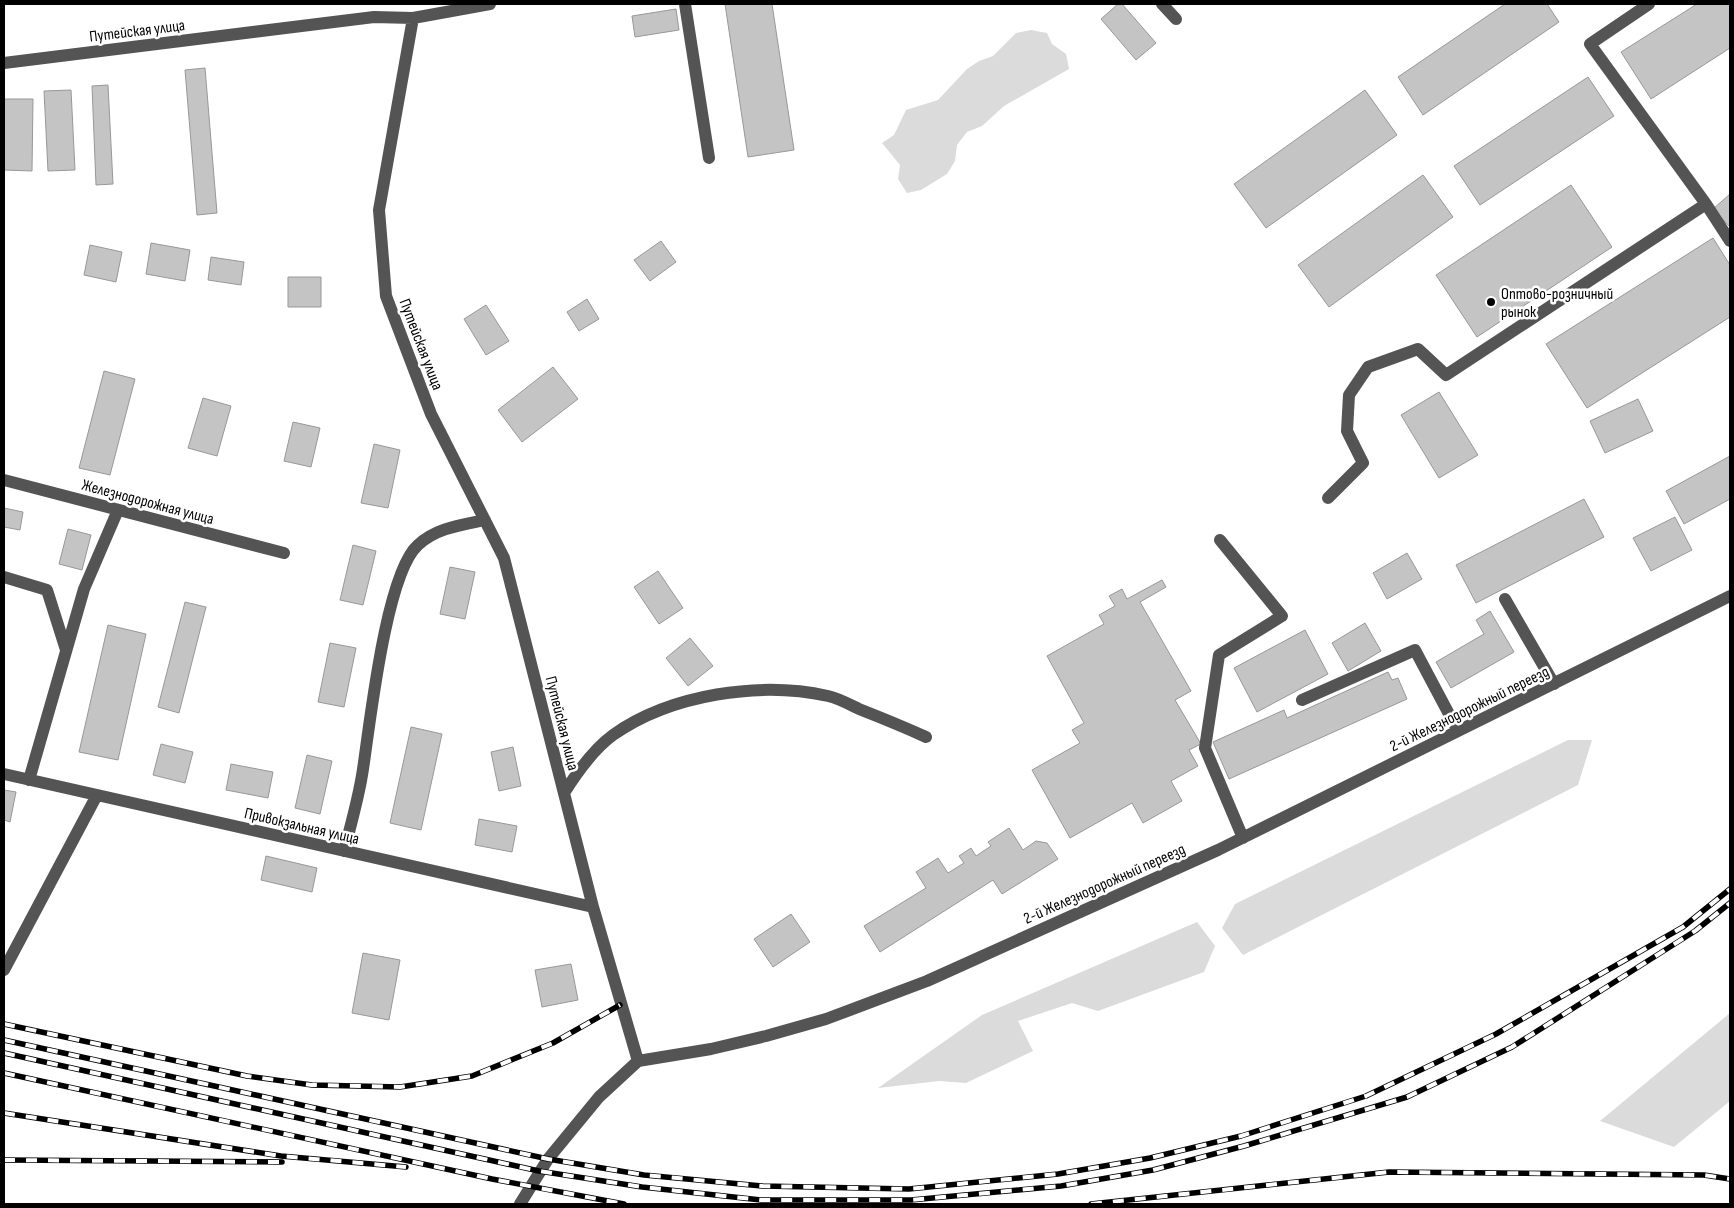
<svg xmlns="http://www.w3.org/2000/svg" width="1734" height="1208" font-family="'Sofia Sans Condensed',sans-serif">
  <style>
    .green { fill: #dbdbdb }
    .building { fill: #c4c4c4; stroke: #989898 }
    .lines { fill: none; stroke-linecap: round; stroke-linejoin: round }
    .minor { stroke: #545454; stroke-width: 12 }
    .rail-casing { stroke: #000; stroke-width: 5.5 }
    .rail { stroke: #fff; stroke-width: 4; stroke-dasharray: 11; stroke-linecap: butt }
    .poi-dot { fill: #000; stroke: #fff; stroke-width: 2 }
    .labels { text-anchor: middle; stroke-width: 5; stroke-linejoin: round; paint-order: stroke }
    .street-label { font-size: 16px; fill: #000; stroke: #fff }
    .poi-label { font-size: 16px; fill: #000; stroke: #fff; text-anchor: start }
  </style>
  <rect width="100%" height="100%" fill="#fff"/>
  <!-- green -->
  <path class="green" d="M 1031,30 L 1047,33 L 1052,44 L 1066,54 L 1069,69 L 1004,106 L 982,126 L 967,132 L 957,145 L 955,161 L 947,174 L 921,190 L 907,193 L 898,179 L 900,165 L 882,143 L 894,135 L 906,110 L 938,100 L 967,69 L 979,61 L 993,56 L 1016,33 Z
    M 1568,740 L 1592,740 L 1578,785 L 1243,955 L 1222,928 L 1235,904 Z
    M 1197,922 L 1215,946 L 1204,972 L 1098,1011 L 1072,1003 L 1018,1021 L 1033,1051 L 966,1083 L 939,1081 L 878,1088 L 982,1015 Z
    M 1730,1013 L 1730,1101 L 1674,1147 L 1600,1121 Z"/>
  <!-- building -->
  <path class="building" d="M 725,4 L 772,4 L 794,150 L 748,157 Z
    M 1118,4 L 1122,4 L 1156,43 L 1136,60 L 1101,19 Z
    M 1505,4 L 1547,4 L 1559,22 L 1423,115 L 1398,77 Z
    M 1697,4 L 1730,4 L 1730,48 L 1651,99 L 1621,52 Z
    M 676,9 L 679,30 L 635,37 L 632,16 Z
    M 205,68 L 217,213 L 197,215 L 185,70 Z
    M 1588,77 L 1614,116 L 1480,205 L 1454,166 Z
    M 108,85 L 113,184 L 96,185 L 92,86 Z
    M 71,90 L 75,170 L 48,171 L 44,91 Z
    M 1365,90 L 1397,135 L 1266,228 L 1234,184 Z
    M 4,99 L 33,99 L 32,171 L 4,170 Z
    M 1423,175 L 1453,217 L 1329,307 L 1298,265 Z
    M 1571,185 L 1612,247 L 1477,337 L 1436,275 Z
    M 1730,194 L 1730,227 L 1713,209 Z
    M 1713,238 L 1730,265 L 1730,317 L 1587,408 L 1546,344 Z
    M 661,241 L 676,262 L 650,281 L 634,260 Z
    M 151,243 L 190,250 L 185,281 L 146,274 Z
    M 90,245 L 122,252 L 116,282 L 84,275 Z
    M 211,257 L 244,262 L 241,285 L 208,280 Z
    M 288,277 L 321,277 L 321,307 L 288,307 Z
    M 587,299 L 599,319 L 579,331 L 567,312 Z
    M 486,305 L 509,341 L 486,355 L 464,319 Z
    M 553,367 L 578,399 L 522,442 L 498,410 Z
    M 104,371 L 135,379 L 110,475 L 79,468 Z
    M 1439,392 L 1478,455 L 1439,478 L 1401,415 Z
    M 203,398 L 231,406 L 217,456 L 188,448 Z
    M 1638,399 L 1653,431 L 1605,453 L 1590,421 Z
    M 293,422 L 320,428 L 311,467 L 284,461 Z
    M 374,444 L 400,450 L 388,508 L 361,503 Z
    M 1730,456 L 1730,499 L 1684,524 L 1666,491 Z
    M 1584,499 L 1604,537 L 1476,603 L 1456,565 Z
    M 4,508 L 23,512 L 20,530 L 4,527 Z
    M 1675,517 L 1692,550 L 1651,571 L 1633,538 Z
    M 68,529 L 91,535 L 82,570 L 59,564 Z
    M 353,545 L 376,551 L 363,605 L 340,600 Z
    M 1407,553 L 1422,579 L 1387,599 L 1373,573 Z
    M 450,567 L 475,572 L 465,619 L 440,614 Z
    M 658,571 L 683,608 L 659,624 L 634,587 Z
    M 1162,580 L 1166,587 L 1140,602 L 1191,691 L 1175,700 L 1201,744 L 1189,750 L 1198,766 L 1171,781 L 1182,801 L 1143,823 L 1132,803 L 1070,838 L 1032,770 L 1080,743 L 1072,730 L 1084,723 L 1047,656 L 1104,624 L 1099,615 L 1115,606 L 1109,596 L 1122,589 L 1127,599 Z
    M 185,602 L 206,607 L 179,713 L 158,707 Z
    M 1490,611 L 1514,652 L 1451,688 L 1436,662 L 1484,634 L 1476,620 Z
    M 1365,623 L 1381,651 L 1348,671 L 1332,643 Z
    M 108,625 L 146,634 L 118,760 L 79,752 Z
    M 1305,630 L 1328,674 L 1257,712 L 1234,668 Z
    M 690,638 L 713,666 L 688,686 L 666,658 Z
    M 330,643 L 356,648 L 344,707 L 318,702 Z
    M 1388,672 L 1392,680 L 1398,678 L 1407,699 L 1229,779 L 1213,742 L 1284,710 L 1287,718 Z
    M 411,727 L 442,734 L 421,830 L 390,823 Z
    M 161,744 L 193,752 L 185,783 L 153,775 Z
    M 513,747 L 521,786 L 499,791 L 491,752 Z
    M 307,755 L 332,761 L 320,814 L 295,808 Z
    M 231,764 L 273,772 L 268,798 L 226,790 Z
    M 4,790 L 16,792 L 10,822 L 4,820 Z
    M 479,819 L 517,826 L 512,852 L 475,845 Z
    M 1009,828 L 1023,850 L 1036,841 L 1047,843 L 1058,859 L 1002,894 L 993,880 L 880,952 L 864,926 L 926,888 L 916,872 L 938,858 L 948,873 L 964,863 L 959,856 L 971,848 L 976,856 L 991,846 L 988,842 Z
    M 266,856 L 317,868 L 312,892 L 261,880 Z
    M 791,914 L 810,942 L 773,967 L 754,939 Z
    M 363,953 L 400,960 L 389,1020 L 352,1013 Z
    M 571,964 L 578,1000 L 542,1007 L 535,970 Z"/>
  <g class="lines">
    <!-- minor -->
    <path class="minor" d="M 685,4 L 709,158
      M 1162,4 L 1176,19
      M 1649,4 L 1590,44 L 1706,204 L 1730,241
      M 413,18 L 490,4
      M 4,63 L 374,17 L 413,18 L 379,210 L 386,296 L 431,414 L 504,558 L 593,907 L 638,1061
      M 4,480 L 284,553
      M 1328,498 L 1363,463 L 1347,431 L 1349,395 L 1368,367 L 1418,349 L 1446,375 L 1706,204
      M 1220,540 L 1282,616 L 1219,655 L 1205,748 L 1243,838
      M 4,577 L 47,590 L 66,650
      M 1505,599 L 1554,684
      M 1302,700 L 1415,650 L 1458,731
      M 4,774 L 593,907
      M 29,780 L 84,589 L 118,510
      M 564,793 C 576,774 595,748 613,735 C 671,694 760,681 828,696 C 838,698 849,704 859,709 C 882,718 904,727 926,737
      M 344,851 C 351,824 359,797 363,769 C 370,723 386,573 418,545 C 436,528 461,525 485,520
      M 4,970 L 97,795
      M 520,1204 L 548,1159 L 599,1097 L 638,1061 L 711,1049 L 766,1036 L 826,1019 L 927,981 L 1218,850 L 1730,596"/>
    <defs>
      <path id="rail" d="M 4,1024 L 247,1076 L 312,1085 L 400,1087 L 472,1076 L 553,1043 L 620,1005
        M 4,1040 L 548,1159 L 644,1175 L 762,1186 L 909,1189 L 1058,1174 L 1150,1158 L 1241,1136 L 1366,1096 L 1496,1034 L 1683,927 L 1730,889
        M 4,1053 L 539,1171 L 642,1187 L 761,1200 L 911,1200 L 1061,1186 L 1153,1170 L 1244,1146 L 1407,1097 L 1512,1047 L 1695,931 L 1730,903
        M 4,1073 L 492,1179 L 624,1204
        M 4,1113 L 281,1156 L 406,1167
        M 4,1160 L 282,1162
        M 1091,1204 L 1389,1172 L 1704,1175 L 1730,1179"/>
    </defs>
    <!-- rail casing -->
    <use href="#rail" class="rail-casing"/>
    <!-- rail -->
    <use href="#rail" class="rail"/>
  </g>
  <!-- markers -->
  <circle class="poi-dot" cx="1491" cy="302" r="5"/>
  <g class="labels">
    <!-- street labels -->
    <g class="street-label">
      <text transform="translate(137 30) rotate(-7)" y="6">Путейская улица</text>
      <text transform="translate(422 344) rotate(69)" y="6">Путейская улица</text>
      <text transform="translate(148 501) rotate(15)" y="6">Железнодорожная улица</text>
      <text transform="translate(1469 708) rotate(-26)" y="6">2-й Железнодорожный переезд</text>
      <text transform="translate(563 723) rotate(76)" y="6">Путейская улица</text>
      <text transform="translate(302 825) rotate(13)" y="6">Привокзальная улица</text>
      <text transform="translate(1104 883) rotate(-24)" y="6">2-й Железнодорожный переезд</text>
    </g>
    <!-- poi labels -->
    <g class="poi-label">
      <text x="1501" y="299">Оптово-розничный<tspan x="1501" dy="18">рынок</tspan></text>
    </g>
  </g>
  <!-- border -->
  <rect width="1734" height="1208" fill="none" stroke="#000000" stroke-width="10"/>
</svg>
